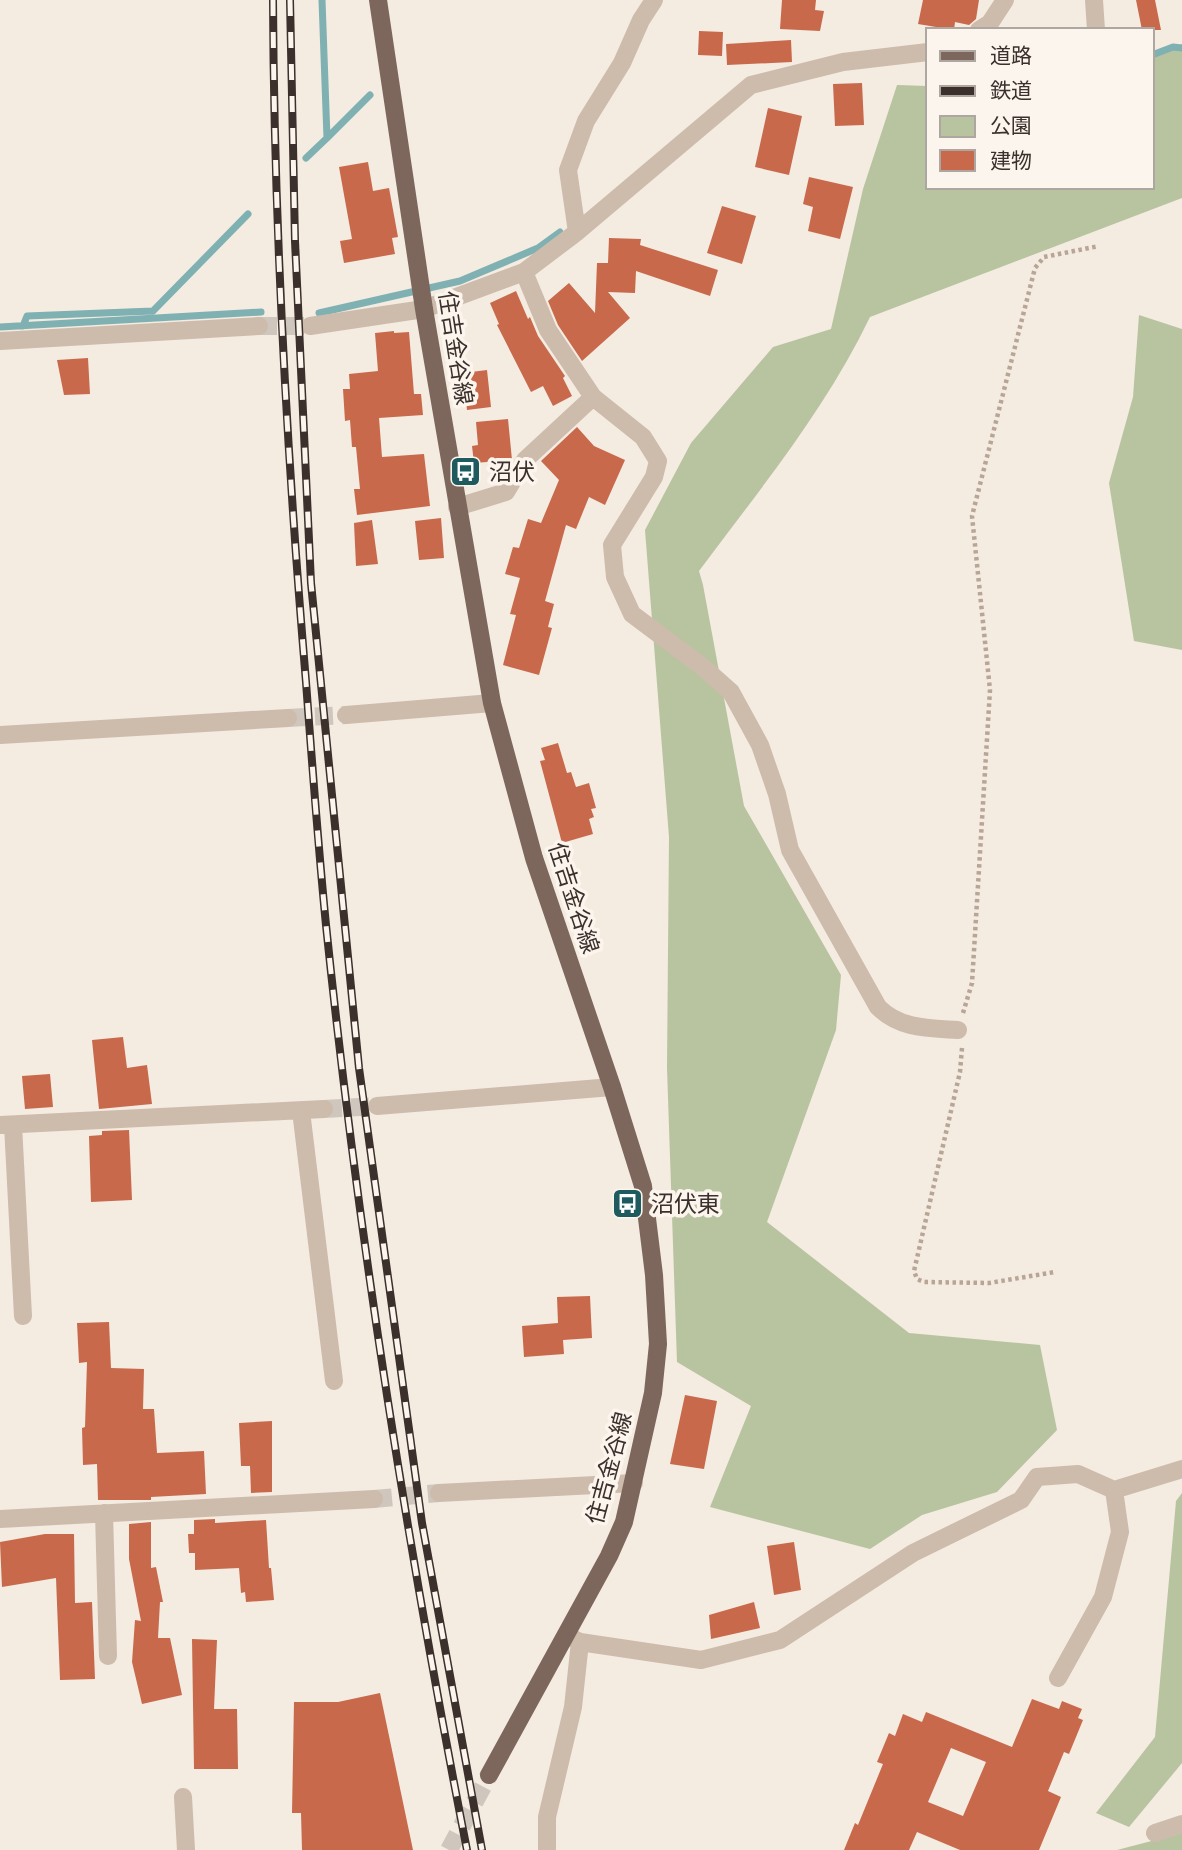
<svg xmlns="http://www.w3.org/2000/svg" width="1182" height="1850" font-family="'Space Grotesk','Noto Sans JP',sans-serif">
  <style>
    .green { fill: #b8c4a0 }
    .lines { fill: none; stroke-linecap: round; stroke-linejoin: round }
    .stream { stroke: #7fb0b2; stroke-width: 7 }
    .building { fill: #c8694b; fill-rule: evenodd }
    .minor-tunnel { stroke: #cfc6bd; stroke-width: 18; stroke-dasharray: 18 9; stroke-linecap: butt }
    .major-tunnel { stroke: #cfc6bd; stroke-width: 18; stroke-dasharray: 18 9; stroke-linecap: butt }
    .path { stroke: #b9a596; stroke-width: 4.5; stroke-dasharray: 3.5 3.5; stroke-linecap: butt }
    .minor { stroke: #cdbbac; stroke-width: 18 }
    .major { stroke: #7d675c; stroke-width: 18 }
    .rail-casing { stroke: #3b302b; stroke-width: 8 }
    .rail { stroke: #fbf5ee; stroke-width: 5; stroke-dasharray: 16; stroke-linecap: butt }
    .labels { text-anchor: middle; stroke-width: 7; stroke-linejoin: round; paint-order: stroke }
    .street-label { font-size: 23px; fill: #3b302b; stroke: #fbf5ee }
    .poi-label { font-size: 23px; fill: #3b302b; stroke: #fbf5ee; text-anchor: start }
  </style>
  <rect width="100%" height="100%" fill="#f4ebe1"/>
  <!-- green -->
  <path class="green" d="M 1182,44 L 1182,198 L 870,317 C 826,409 760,489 699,571 L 703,585 L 744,806 L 841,975 L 836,1030 L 767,1222 L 909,1333 L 1040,1345 L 1057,1430 L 997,1492 L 922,1515 L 870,1549 L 710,1507 L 751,1406 L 677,1362 L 667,1068 L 669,837 L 645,530 L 691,443 L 773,347 L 831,329 L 863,189 L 897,85 L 928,86 L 928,187 L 1152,187 L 1152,55 Z
    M 1139,315 L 1182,329 L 1182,650 L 1134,641 L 1109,483 L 1133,397 Z
    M 1182,1493 L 1182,1763 L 1129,1827 L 1096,1813 L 1155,1737 L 1176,1501 Z
    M 1182,1833 L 1182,1850 L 1117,1850 Z"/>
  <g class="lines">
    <!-- stream -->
    <path class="stream" d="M 1152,55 L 1173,47 L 1182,48
      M 327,138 L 370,95
      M 306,158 L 327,138 L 322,0
      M 319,313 L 460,281 L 538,248 L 560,232
      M 23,326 L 27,316 L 153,311 L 248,214
      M 0,327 L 261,312"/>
  </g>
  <!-- building -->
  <path class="building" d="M 782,0 L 816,0 L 815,10 L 824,11 L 820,31 L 780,29 Z
    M 923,0 L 979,0 L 976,19 L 969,25 L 955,22 L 954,30 L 918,24 Z
    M 1136,0 L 1155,0 L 1161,30 L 1142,30 Z
    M 699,31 L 723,32 L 722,56 L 698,55 Z
    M 791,40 L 792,62 L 727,65 L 726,44 Z
    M 862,83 L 864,125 L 835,126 L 833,84 Z
    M 768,108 L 802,116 L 789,175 L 755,167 Z
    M 368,162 L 373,191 L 389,188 L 398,237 L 392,238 L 395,254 L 344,263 L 340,241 L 352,239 L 339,167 Z
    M 809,177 L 853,187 L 840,239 L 808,231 L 813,207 L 803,204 Z
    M 722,206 L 756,216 L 742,264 L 707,253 Z
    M 609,238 L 641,239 L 640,245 L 718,270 L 710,296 L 636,271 L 635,293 L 608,292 L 630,318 L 582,361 L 558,325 L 548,301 L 569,283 L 595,313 L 597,263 L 608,263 Z
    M 516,291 L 528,319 L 530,317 L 538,336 L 565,376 L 563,378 L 572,396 L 553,406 L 543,386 L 531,392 L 497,325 L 499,324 L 490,303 Z
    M 394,331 L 394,333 L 409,332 L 414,394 L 421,394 L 423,415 L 379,418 L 382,457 L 424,454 L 430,506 L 357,515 L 354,489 L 360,489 L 356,447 L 352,447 L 350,420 L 345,421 L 343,389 L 350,389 L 349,374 L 378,371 L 375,333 Z
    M 88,358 L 90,394 L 64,395 L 57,360 Z
    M 487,370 L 491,407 L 467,410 L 463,373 Z
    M 508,419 L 512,460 L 474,463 L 472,446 L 478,445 L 476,422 Z
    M 577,427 L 594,446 L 625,460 L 605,505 L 589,497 L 576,529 L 566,525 L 545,601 L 554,604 L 548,627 L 552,628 L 539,675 L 503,665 L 516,615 L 510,614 L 520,578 L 505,574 L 513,547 L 519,548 L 528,519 L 541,523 L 559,480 L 541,461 Z
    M 441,518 L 444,558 L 419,560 L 415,521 Z
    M 372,520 L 378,564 L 356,566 L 354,523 Z
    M 558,743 L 567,773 L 571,772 L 576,787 L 589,783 L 596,808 L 591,809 L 594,817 L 589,819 L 593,834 L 562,843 L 540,761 L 545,760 L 541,748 Z
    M 123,1037 L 127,1068 L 147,1065 L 152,1104 L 99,1109 L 92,1040 Z
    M 50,1074 L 53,1107 L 25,1109 L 22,1076 Z
    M 129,1130 L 132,1200 L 91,1202 L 89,1136 L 102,1135 L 102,1131 Z
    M 590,1296 L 592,1338 L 563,1340 L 564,1354 L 524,1357 L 522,1326 L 558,1323 L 557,1297 Z
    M 109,1322 L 111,1368 L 144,1369 L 143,1409 L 154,1409 L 157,1453 L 204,1451 L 206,1494 L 151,1497 L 151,1500 L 98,1500 L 97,1464 L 83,1465 L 82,1428 L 85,1427 L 87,1362 L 79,1363 L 77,1323 Z
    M 685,1395 L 717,1401 L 704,1469 L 670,1464 Z
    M 272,1421 L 272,1492 L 251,1493 L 250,1466 L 241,1466 L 239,1423 Z
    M 215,1519 L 215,1523 L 266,1520 L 269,1568 L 271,1568 L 274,1600 L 246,1602 L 245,1592 L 241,1593 L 239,1568 L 195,1570 L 195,1553 L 189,1553 L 188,1534 L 194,1534 L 194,1520 Z
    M 151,1522 L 151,1568 L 156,1567 L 163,1602 L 160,1602 L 158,1638 L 170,1638 L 182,1695 L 142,1704 L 132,1662 L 135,1620 L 141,1621 L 129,1559 L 129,1524 Z
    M 45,1534 L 74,1534 L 75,1603 L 92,1602 L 95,1679 L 60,1680 L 56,1578 L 2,1587 L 0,1542 Z
    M 794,1542 L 801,1590 L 774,1595 L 767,1546 Z
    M 754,1602 L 760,1628 L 711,1639 L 709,1615 Z
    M 192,1639 L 217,1640 L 214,1709 L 237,1709 L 238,1769 L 194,1769 Z
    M 380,1693 L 413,1850 L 302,1850 L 301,1813 L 292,1813 L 294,1702 L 338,1702 Z
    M 1032,1699 L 1059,1709 L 1062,1701 L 1082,1709 L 1078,1718 L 1083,1720 L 1069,1754 L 1064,1752 L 1048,1791 L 1061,1797 L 1039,1850 L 960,1850 L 917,1832 L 909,1850 L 844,1850 L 855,1823 L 858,1825 L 883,1764 L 877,1762 L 889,1733 L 895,1736 L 903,1714 L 922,1722 L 926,1712 L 1012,1747 ZM 951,1748 L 986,1762 L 963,1816 L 928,1802 Z"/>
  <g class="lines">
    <!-- minor-tunnel -->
    <path class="minor-tunnel" d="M 259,326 L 310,326
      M 288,718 L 346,715
      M 324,1109 L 377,1106
      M 374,1499 L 439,1493"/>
    <!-- major-tunnel -->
    <path class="major-tunnel" d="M 449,1850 L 489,1775"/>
    <!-- path -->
    <path class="path" d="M 963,1013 L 972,983 L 990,690 L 972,516 L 1035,268 L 1044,257 L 1099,246
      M 962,1048 L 960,1072 L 914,1271 L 917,1279 L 924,1282 L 989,1283 L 1055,1272"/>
    <!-- minor -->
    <path class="minor" d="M 1094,0 L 1096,30
      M 979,30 L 990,23 L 1005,0
      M 577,232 L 568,170 L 586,121 L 622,63 L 641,20 L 654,0
      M 524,272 L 548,330 L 593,397
      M 310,326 L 424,309 L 524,272 L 577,232 L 751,85 L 843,62 L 928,52
      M 0,341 L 259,326
      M 457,507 L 506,492 L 525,460 L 593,397 L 643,437 L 658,461 L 654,477 L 612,545 L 615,577 L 632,614 L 704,668 L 731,692 L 760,745 L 777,794 L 790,850 L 878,1007 C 900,1029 928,1028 958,1030
      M 346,715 L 492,703
      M 0,735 L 288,718
      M 377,1106 L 612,1087
      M 301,1111 L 334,1381
      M 0,1125 L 324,1109
      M 13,1125 L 23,1316
      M 1114,1490 L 1182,1469
      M 439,1493 L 634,1483
      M 104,1513 L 108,1656
      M 0,1519 L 374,1499
      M 580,1642 L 701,1660 L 780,1640 L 913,1553 L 1021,1500 L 1037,1477 L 1078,1474 L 1114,1490 L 1120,1532 L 1103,1597 L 1058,1678
      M 183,1797 L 186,1850
      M 1155,1833 L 1182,1824
      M 547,1850 L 547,1817 L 573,1707 L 580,1642 L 572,1638"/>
    <!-- major -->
    <path class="major" d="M 378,0 L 424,309 L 492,703 L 534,858 L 612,1087 L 643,1186 L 654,1275 L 658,1344 L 653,1393 L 624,1522 L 609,1556 L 489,1775"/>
    <defs>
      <path id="rail" d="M 273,0 C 274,228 287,456 306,682 C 312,763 318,844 326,925 C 358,1235 407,1544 467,1850
        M 290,0 L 295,241 L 311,583 L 359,1068 L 422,1523 L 482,1850"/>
    </defs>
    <!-- rail casing -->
    <use href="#rail" class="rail-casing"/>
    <!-- rail -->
    <use href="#rail" class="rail"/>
  </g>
  <!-- icons -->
  <defs>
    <symbol id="bus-square" viewBox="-11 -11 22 22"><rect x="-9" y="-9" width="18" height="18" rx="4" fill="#1f5a5e" stroke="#fbf5ee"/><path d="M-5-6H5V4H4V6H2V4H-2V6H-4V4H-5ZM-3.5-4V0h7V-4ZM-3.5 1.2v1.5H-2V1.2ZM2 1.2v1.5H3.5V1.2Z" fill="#fff"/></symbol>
  </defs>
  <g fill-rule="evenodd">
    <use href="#bus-square" x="448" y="454" width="35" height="35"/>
    <use href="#bus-square" x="610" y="1186" width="35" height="35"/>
  </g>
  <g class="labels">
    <!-- street labels -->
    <g class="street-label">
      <text transform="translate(456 348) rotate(81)" y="8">住吉金谷線</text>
      <text transform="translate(574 898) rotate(72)" y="8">住吉金谷線</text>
      <text transform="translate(609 1468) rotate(-75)" y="8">住吉金谷線</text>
    </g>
    <!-- poi labels -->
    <g class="poi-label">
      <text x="489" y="480">沼伏</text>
      <text x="651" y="1212">沼伏東</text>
    </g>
  </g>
  <!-- legend -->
  <rect x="926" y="28" width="228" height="161" fill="#fbf5ee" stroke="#aea6a0" stroke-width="2"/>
  <rect x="940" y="51" width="35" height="10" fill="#7d675c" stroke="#aea6a0" stroke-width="2"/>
  <text x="990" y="63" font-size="21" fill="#3b302b">道路</text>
  <rect x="940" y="86" width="35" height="10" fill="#3b302b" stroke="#aea6a0" stroke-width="2"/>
  <text x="990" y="98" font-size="21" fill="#3b302b">鉄道</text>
  <rect x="940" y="116" width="35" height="21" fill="#b8c4a0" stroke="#aea6a0" stroke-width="2"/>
  <text x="990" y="133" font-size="21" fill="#3b302b">公園</text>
  <rect x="940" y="150" width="35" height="21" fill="#c8694b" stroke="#aea6a0" stroke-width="2"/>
  <text x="990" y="168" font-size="21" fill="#3b302b">建物</text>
</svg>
